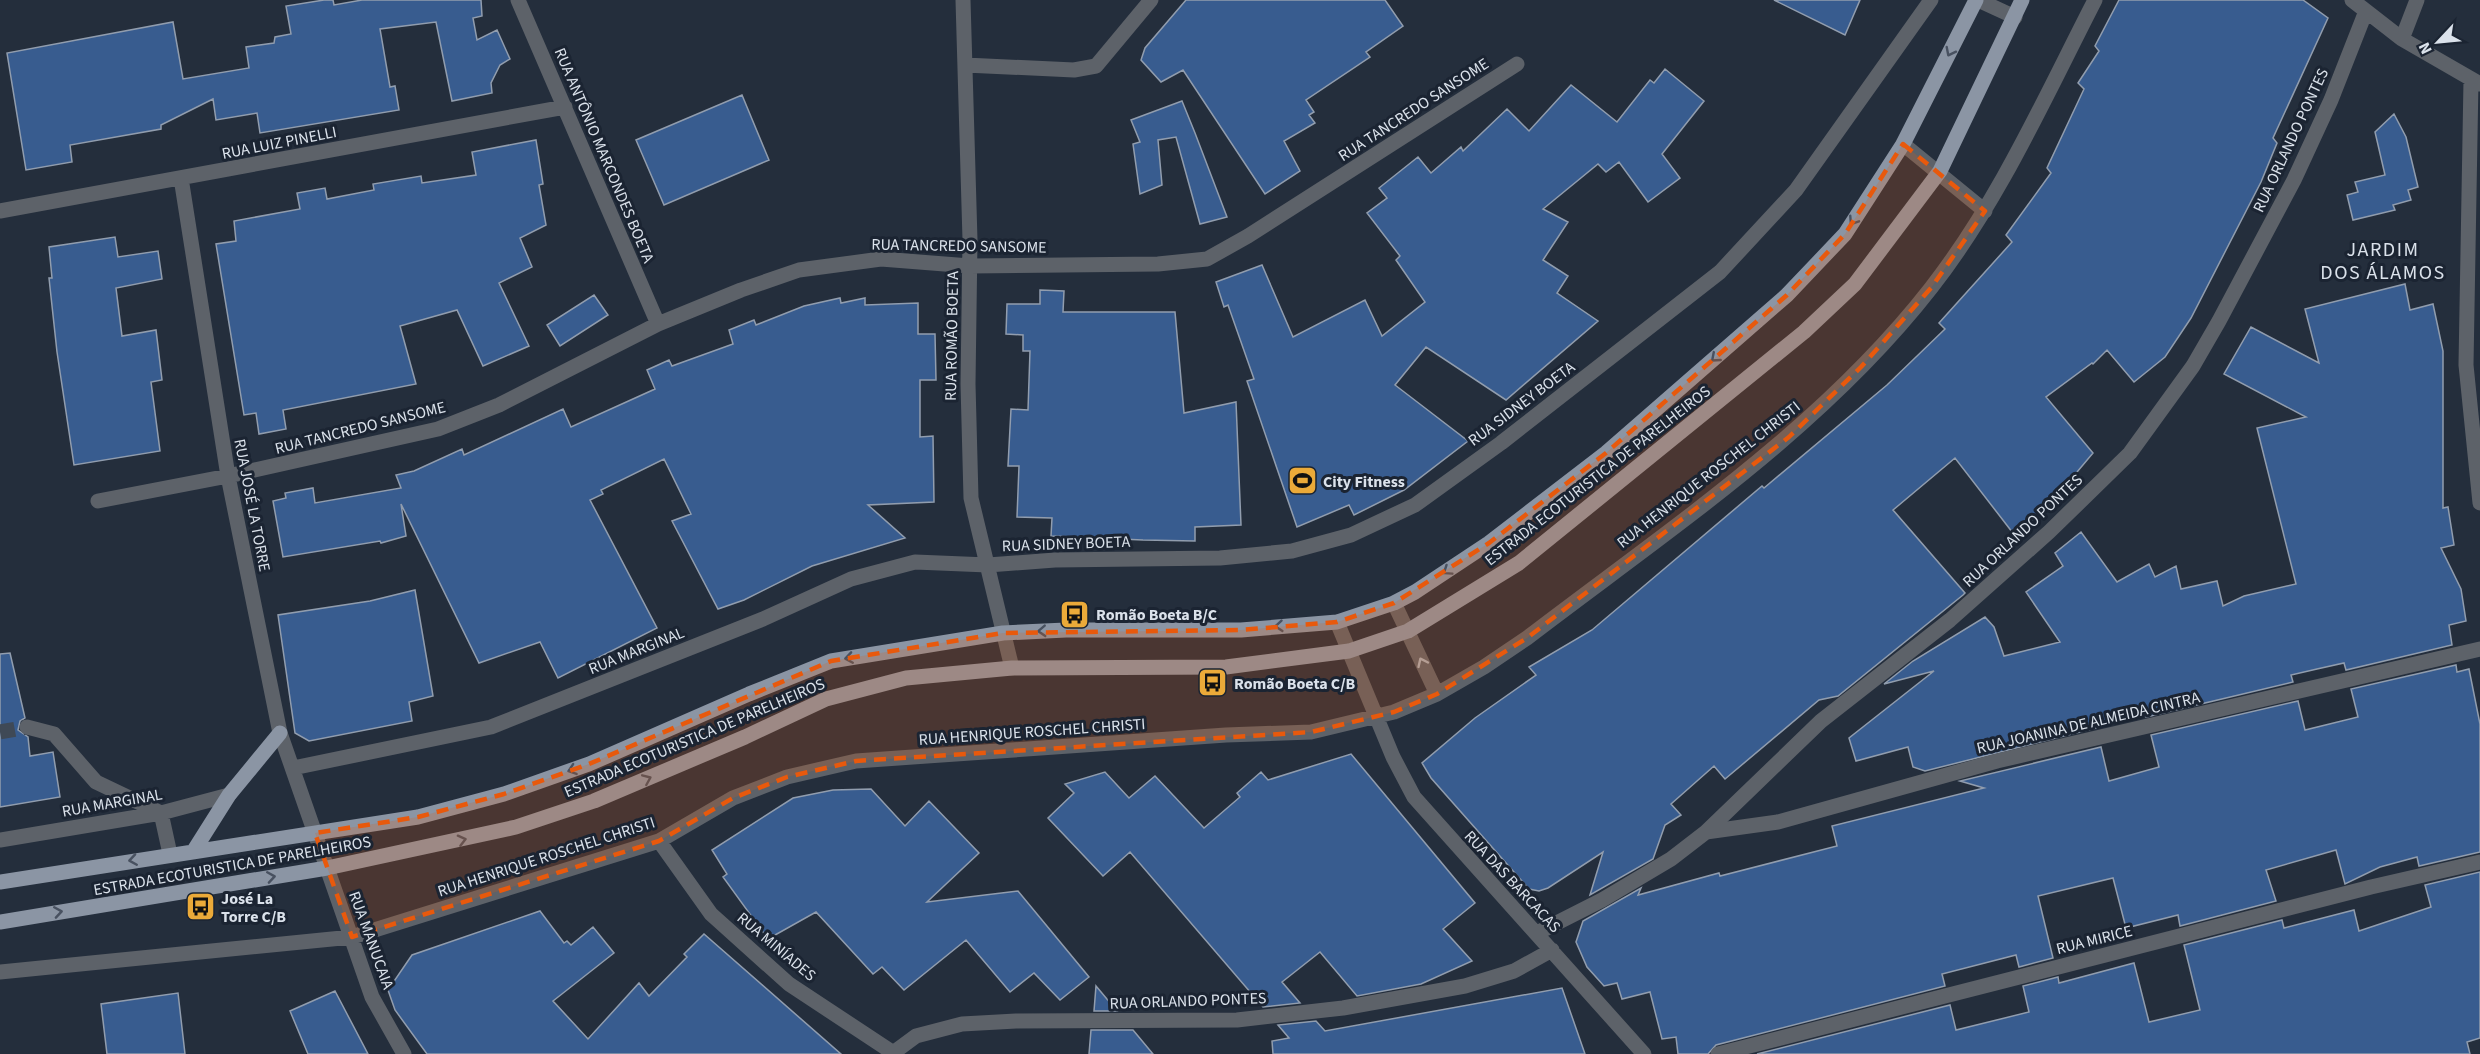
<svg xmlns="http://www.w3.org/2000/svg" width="2480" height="1054" font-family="'Source Sans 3',sans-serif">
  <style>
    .building { fill: #385c8f; stroke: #919dae; stroke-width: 1.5 }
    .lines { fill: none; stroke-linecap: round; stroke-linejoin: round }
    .minor-tunnel { stroke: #3f4956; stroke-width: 15; stroke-dasharray: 15 8; stroke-linecap: butt }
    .minor { stroke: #5d6269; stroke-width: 15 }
    .major { stroke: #8b95a4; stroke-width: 15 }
    .oneway { stroke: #485160 }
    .oneway2 { stroke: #a9afb7 }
    .marked { fill: #e8590c; fill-opacity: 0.2; stroke: #e8590c; stroke-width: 4.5; stroke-dasharray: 12 8; stroke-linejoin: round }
    .labels { text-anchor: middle; stroke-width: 6; stroke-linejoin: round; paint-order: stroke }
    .street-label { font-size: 16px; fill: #dbe2eb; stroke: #1b2432 }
    .poi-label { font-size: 16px; font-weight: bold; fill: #dbe2eb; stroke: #1b2432; text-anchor: start }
    .quarter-label { font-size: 20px; letter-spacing: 1.5px; fill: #dbe2eb; stroke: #1b2432 }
  </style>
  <rect width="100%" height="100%" fill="#242e3c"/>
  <!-- building -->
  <path class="building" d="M 324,0 L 333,0 L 334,5 L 362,0 L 481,0 L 482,16 L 473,18 L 477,40 L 497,30 L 510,59 L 500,65 L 491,83 L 492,93 L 452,101 L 436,22 L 380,29 L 390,87 L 395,86 L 399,110 L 260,133 L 257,113 L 216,120 L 213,99 L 161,125 L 161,129 L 70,145 L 72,162 L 26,170 L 7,53 L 173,22 L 183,79 L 249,68 L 246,47 L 274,43 L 275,37 L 291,34 L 286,6 Z
    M 1186,0 L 1385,0 L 1403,26 L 1366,52 L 1370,57 L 1306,100 L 1314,112 L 1309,115 L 1315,123 L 1284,141 L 1300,171 L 1265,194 L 1183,70 L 1161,82 L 1141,60 L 1145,48 Z
    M 1774,0 L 1860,0 L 1845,35 Z
    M 2119,0 L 2303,0 L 2328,18 L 2273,138 L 2277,143 L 2261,182 L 2191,318 L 2165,357 L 2134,382 L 2107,350 L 2093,364 L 2092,363 L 2046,397 L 2093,453 L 2035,522 L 2033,519 L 2016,537 L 1955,458 L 1893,510 L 1965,593 L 1963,595 L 1838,696 L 1819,700 L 1725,779 L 1714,766 L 1671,804 L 1681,815 L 1665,825 L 1653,859 L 1590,895 L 1603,852 L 1548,888 L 1539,891 L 1529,889 L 1431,778 L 1422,763 L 1475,718 L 1536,675 L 1529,667 L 1592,630 L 1762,486 L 1764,488 L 1887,385 L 1945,329 L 1939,323 L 2012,242 L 2006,235 L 2051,173 L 2047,168 L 2084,89 L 2078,83 L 2099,51 L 2095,46 Z
    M 1665,69 L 1704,101 L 1662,154 L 1680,178 L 1648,202 L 1619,162 L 1606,172 L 1598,164 L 1543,209 L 1568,222 L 1543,260 L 1568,276 L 1557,293 L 1598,321 L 1506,400 L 1426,347 L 1395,385 L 1468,441 L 1404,490 L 1354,515 L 1349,505 L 1297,527 L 1247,381 L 1254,379 L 1228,305 L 1224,307 L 1216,282 L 1262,265 L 1293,337 L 1365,300 L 1382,336 L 1425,302 L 1396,260 L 1400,256 L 1367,213 L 1387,198 L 1379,188 L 1418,157 L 1431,173 L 1461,147 L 1463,151 L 1507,109 L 1529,131 L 1571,85 L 1617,122 L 1650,80 L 1654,83 Z
    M 742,95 L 769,160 L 664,205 L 636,140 Z
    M 1182,101 L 1195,133 L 1227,217 L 1200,224 L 1176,137 L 1158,140 L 1162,185 L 1140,194 L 1133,144 L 1140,142 L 1131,120 Z
    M 2394,114 L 2406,137 L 2418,187 L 2408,190 L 2411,200 L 2393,205 L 2395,210 L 2353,220 L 2347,195 L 2358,192 L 2355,182 L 2385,175 L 2375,132 Z
    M 536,140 L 543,184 L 539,185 L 546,225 L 520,238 L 532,267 L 499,283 L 529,346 L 483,366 L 457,310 L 400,326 L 416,384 L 283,410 L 286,429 L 259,434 L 256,413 L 244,415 L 216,244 L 236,241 L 234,221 L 300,209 L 297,193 L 325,188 L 327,199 L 374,190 L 373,184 L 421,176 L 422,183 L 476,175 L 472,152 Z
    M 115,237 L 118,257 L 158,251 L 162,279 L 116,288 L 122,336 L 156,330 L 162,380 L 151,382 L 160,451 L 74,465 L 57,352 L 49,278 L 52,278 L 49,247 Z
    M 2405,284 L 2410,310 L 2433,304 L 2443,351 L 2443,508 L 2448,507 L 2454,545 L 2441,548 L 2461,589 L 2466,621 L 2449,625 L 2452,645 L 2346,670 L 2344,663 L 2317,669 L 2291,675 L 2293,682 L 2146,717 L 2144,712 L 2095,725 L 2096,728 L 1925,771 L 1913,767 L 1908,747 L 1856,761 L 1849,738 L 1934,671 L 1884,684 L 1913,661 L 1985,617 L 1994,627 L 2004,656 L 2060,642 L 2026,592 L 2063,566 L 2055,553 L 2081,532 L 2117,582 L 2149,564 L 2155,577 L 2176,566 L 2181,589 L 2217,581 L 2223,606 L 2244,596 L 2296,584 L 2257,428 L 2306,417 L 2224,374 L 2251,327 L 2319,363 L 2305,309 Z
    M 1040,290 L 1064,291 L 1063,312 L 1175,312 L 1184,413 L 1236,402 L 1241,525 L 1195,527 L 1195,541 L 1143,540 L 1051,536 L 1052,518 L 1017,517 L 1019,466 L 1008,466 L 1011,409 L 1028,410 L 1030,351 L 1023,351 L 1023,335 L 1006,334 L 1007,304 L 1040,304 Z
    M 594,295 L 608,315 L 560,346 L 547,325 Z
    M 840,298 L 841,303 L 865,298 L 865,305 L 918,303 L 918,334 L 935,334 L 936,380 L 920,380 L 920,437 L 933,436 L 934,502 L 868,505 L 905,538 L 812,566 L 744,600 L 718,609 L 672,521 L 691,514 L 664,459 L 601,490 L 603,494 L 590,500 L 657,628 L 558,678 L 540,642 L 479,663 L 401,504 L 406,536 L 381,543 L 380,541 L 283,557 L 273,501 L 286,498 L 285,493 L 313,488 L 315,503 L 401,488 L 396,475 L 414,471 L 462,449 L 464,455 L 563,409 L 571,427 L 655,389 L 647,370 L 669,360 L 672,366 L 733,344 L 729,330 L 754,320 L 756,325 L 804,306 Z
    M 415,590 L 433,696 L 409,702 L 412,721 L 309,741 L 295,733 L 278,615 L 370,601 Z
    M 10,653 L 25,718 L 20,721 L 18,730 L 28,737 L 30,756 L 53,752 L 60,797 L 0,807 L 0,654 Z
    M 2456,665 L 2457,672 L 2469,669 L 2480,724 L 2480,852 L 2419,866 L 2417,857 L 2380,867 L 2345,884 L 2336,850 L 2266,870 L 2276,901 L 2180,926 L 2178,915 L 2126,928 L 2113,878 L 2038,896 L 2053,958 L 2019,967 L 2016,955 L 1942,974 L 1945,986 L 1716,1045 L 1708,1054 L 1678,1054 L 1676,1037 L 1662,1039 L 1650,992 L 1622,999 L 1617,983 L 1604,986 L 1587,967 L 1576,942 L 1583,921 L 1641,888 L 1638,895 L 1719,873 L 1720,876 L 1837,846 L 1832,826 L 1984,788 L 1960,781 L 2101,747 L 2109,781 L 2159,767 L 2151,735 L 2298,701 L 2305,730 L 2358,717 L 2351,689 Z
    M 1351,754 L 1475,903 L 1443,929 L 1472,961 L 1421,984 L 1357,996 L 1320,952 L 1282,982 L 1300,1003 L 1263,1007 L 1130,852 L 1103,876 L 1048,818 L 1074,793 L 1065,784 L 1105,772 L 1129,798 L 1155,776 L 1204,828 L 1240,797 L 1237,793 L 1261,772 L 1268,780 Z
    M 871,789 L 905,826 L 929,801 L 979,853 L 927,902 L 1018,891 L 1089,977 L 1060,1000 L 1034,973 L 1010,992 L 966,940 L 904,990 L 882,967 L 873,974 L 816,912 L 768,939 L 723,877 L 727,874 L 712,850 L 793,798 L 833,790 Z
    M 2480,872 L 2480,1038 L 2467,1042 L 2470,1054 L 1757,1054 L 1950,1005 L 1956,1030 L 2029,1012 L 2023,986 L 2058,977 L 2059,983 L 2134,963 L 2149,1022 L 2200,1010 L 2184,945 L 2282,920 L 2284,928 L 2354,910 L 2359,931 L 2431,907 L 2425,885 Z
    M 540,911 L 564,943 L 567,941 L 571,945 L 593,927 L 614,953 L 553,1001 L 588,1039 L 639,983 L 649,996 L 687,957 L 684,954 L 704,934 L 841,1054 L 427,1054 L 395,1010 L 388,990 L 412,955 Z
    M 1096,986 L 1117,1011 L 1094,1011 Z
    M 1562,988 L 1585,1054 L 1273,1054 L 1272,1041 L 1289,1038 L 1278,1025 L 1316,1021 L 1325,1031 Z
    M 335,991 L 368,1054 L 308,1054 L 290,1011 Z
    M 178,993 L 185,1054 L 107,1054 L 101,1004 Z
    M 1091,1030 L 1133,1030 L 1153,1054 L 1089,1054 Z"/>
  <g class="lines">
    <!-- minor-tunnel -->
    <path class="minor-tunnel" d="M 0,732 L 27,727"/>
    <!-- minor -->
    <path class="minor" d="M 518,0 L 658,324
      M 963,0 L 970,240 L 968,384 L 971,498 L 1012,668
      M 1978,0 L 2015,17
      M 2352,0 L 2402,39 L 2480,84
      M 2402,39 L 2417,0
      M 965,65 L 1074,70 L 1096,66 L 1151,0
      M 2471,80 L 2466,365 L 2480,503
      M 1903,144 L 1985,211
      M 181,178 L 228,476 L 280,733 L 372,997 L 404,1054
      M 0,211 L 565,107
      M 98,501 L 228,476 L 438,429 L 499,405 L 658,324 L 741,290 L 799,270 L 881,259 L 970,266 L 1158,264 L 1207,259 L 1248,236 L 1517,64
      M 1394,603 L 1437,694
      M 1337,622 L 1393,757 L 1414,797 L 1644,1054
      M 27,727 L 54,734 L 96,782 L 161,813 L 170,854
      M 293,768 L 491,727 L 763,619 L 851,579 L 915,562 L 988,565 L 1055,560 L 1220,558 L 1292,551 L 1351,535 L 1415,505 L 1501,443 L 1720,272 L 1796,190 L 1931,0
      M 1706,832 L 1778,822 L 1997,761 L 2480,649
      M 0,840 L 161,813 L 229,795
      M 659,841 L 711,914 L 789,984 L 895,1054
      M 1537,933 L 1602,900 L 1671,859 L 1706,832 L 1821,721 L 1950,620 L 2049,532 L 2130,453 L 2193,366 L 2219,321 L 2294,180 L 2331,100 L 2366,11
      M 0,972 L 352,937 L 659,841 L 733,798 L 787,777 L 856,761 L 1226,735 L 1311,732 L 1394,712 L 1437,694 L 1484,667 L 1527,638 C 1668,530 1821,429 1931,288 C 1999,201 2045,97 2095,0
      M 893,1053 L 916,1036 L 962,1024 L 1016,1021 L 1237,1020 L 1343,1008 L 1465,986 L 1514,971 L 1552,950
      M 1718,1054 L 2371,887 L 2480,862"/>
    <!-- major -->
    <path class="major" d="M 193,852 L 229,795 L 280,733
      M 0,882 L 418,817 L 504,794 L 589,764 L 749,694 L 831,661 L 1003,633 L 1066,630 L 1241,630 L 1337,622 L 1394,603 L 1415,592 L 1489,543 L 1606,453 L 1787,295 L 1845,234 L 1903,144 L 1976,0
      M 0,922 L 327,868 L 516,827 L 594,801 L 745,737 L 826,699 L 906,678 L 1012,668 L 1226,667 L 1349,651 L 1408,631 L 1519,563 L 1804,332 L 1855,284 L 1940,171 L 2022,0"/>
  </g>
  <!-- one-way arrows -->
  <defs><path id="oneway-chevron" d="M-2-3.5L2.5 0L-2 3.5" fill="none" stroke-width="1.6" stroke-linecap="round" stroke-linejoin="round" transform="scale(1.5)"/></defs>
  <g class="oneway">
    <use href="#oneway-chevron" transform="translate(1950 52) rotate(117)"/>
    <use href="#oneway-chevron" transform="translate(1853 221) rotate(123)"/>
    <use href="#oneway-chevron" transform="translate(1715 358) rotate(139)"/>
    <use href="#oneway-chevron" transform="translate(1447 571) rotate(146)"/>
    <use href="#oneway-chevron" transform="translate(1279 626) rotate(175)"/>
    <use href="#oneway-chevron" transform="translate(1042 631) rotate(177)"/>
    <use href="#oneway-chevron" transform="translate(849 658) rotate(171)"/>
    <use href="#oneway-chevron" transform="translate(572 770) rotate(161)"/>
    <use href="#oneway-chevron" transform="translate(647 779) rotate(-23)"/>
    <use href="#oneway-chevron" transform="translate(462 840) rotate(-14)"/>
    <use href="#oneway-chevron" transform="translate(133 860) rotate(171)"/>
    <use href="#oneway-chevron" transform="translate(271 877) rotate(-9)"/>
    <use href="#oneway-chevron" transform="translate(58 912) rotate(-9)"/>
  </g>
  <use class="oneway2" href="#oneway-chevron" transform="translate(1422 662) rotate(-115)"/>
  <!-- marked area -->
  <path class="marked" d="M 1903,144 L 1985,211 L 1931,288 L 1861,367 L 1789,437 L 1527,638 L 1437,694 L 1394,712 L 1311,732 L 856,761 L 787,777 L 733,798 L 659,841 L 352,937 L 315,833 L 418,817 L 504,794 L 589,764 L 831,661 L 1003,633 L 1241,630 L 1337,622 L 1394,603 L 1489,543 L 1606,453 L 1787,295 L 1845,234 Z"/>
  <!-- icons -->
  <defs>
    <symbol id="stadium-square" viewBox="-11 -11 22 22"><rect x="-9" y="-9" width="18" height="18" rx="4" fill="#ebaa39" stroke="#1b2432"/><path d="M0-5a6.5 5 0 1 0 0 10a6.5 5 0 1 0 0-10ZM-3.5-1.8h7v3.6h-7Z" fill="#111"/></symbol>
    <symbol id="bus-square" viewBox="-11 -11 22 22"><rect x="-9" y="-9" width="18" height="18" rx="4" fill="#ebaa39" stroke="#1b2432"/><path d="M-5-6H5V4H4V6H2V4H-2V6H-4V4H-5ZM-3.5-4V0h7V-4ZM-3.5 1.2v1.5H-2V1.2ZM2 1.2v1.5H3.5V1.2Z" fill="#111"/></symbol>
  </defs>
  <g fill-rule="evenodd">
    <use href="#stadium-square" x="1286" y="464" width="33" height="33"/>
    <use href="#bus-square" x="1058" y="598" width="33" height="33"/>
    <use href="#bus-square" x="1196" y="666" width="33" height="33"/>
    <use href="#bus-square" x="184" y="890" width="33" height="33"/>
  </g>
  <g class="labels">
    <!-- street labels -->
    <g class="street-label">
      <text transform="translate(1413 109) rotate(-33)" y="6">RUA TANCREDO SANSOME</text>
      <text transform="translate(2290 140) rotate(-65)" y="6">RUA ORLANDO PONTES</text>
      <text transform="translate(279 142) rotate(-11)" y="6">RUA LUIZ PINELLI</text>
      <text transform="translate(605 155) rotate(67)" y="6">RUA ANTÔNIO MARCONDES BOETA</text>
      <text transform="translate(959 245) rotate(1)" y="6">RUA TANCREDO SANSOME</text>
      <text transform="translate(951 336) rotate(-89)" y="6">RUA ROMÃO BOETA</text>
      <text transform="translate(1521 403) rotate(-37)" y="6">RUA SIDNEY BOETA</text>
      <text transform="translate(360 427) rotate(-14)" y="6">RUA TANCREDO SANSOME</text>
      <text transform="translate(1708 474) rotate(-38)" y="6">RUA HENRIQUE ROSCHEL CHRISTI</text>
      <text transform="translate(1597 475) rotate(-38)" y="6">ESTRADA ECOTURISTICA DE PARELHEIROS</text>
      <text transform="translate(253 505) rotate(79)" y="6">RUA JOSÉ LA TORRE</text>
      <text transform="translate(2022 530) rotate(-43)" y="6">RUA ORLANDO PONTES</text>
      <text transform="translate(1066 543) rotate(-2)" y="6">RUA SIDNEY BOETA</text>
      <text transform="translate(636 650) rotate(-22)" y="6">RUA MARGINAL</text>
      <text transform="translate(2088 722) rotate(-13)" y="6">RUA JOANINA DE ALMEIDA CINTRA</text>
      <text transform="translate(1032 731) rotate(-4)" y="6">RUA HENRIQUE ROSCHEL CHRISTI</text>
      <text transform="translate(694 737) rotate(-23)" y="6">ESTRADA ECOTURISTICA DE PARELHEIROS</text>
      <text transform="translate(112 802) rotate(-10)" y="6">RUA MARGINAL</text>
      <text transform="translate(546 856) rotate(-18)" y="6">RUA HENRIQUE ROSCHEL CHRISTI</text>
      <text transform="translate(232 865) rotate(-10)" y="6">ESTRADA ECOTURISTICA DE PARELHEIROS</text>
      <text transform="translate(1513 881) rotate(47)" y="6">RUA DAS BARCACAS</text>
      <text transform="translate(2094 939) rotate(-14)" y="6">RUA MIRICE</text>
      <text transform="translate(372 940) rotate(70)" y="6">RUA MANUCAIA</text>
      <text transform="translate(777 946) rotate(40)" y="6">RUA MINÍADES</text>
      <text transform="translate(1188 1000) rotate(-2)" y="6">RUA ORLANDO PONTES</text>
    </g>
    <!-- poi labels -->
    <g class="poi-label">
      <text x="1323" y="487">City Fitness</text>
      <text x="1096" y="620">Romão Boeta B/C</text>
      <text x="1234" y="689">Romão Boeta C/B</text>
      <text x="221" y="904">José La<tspan x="221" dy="18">Torre C/B</tspan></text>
    </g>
    <!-- quarter labels -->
    <g class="quarter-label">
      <text x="2383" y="256">JARDIM<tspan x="2383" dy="23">DOS ÁLAMOS</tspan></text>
    </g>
  </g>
  <!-- north arrow -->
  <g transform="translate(2438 42) rotate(244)" stroke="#1b2432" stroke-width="4.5" paint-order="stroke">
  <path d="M0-4.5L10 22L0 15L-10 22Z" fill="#dbe2eb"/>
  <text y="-9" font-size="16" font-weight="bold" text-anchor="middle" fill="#dbe2eb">N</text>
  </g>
</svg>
